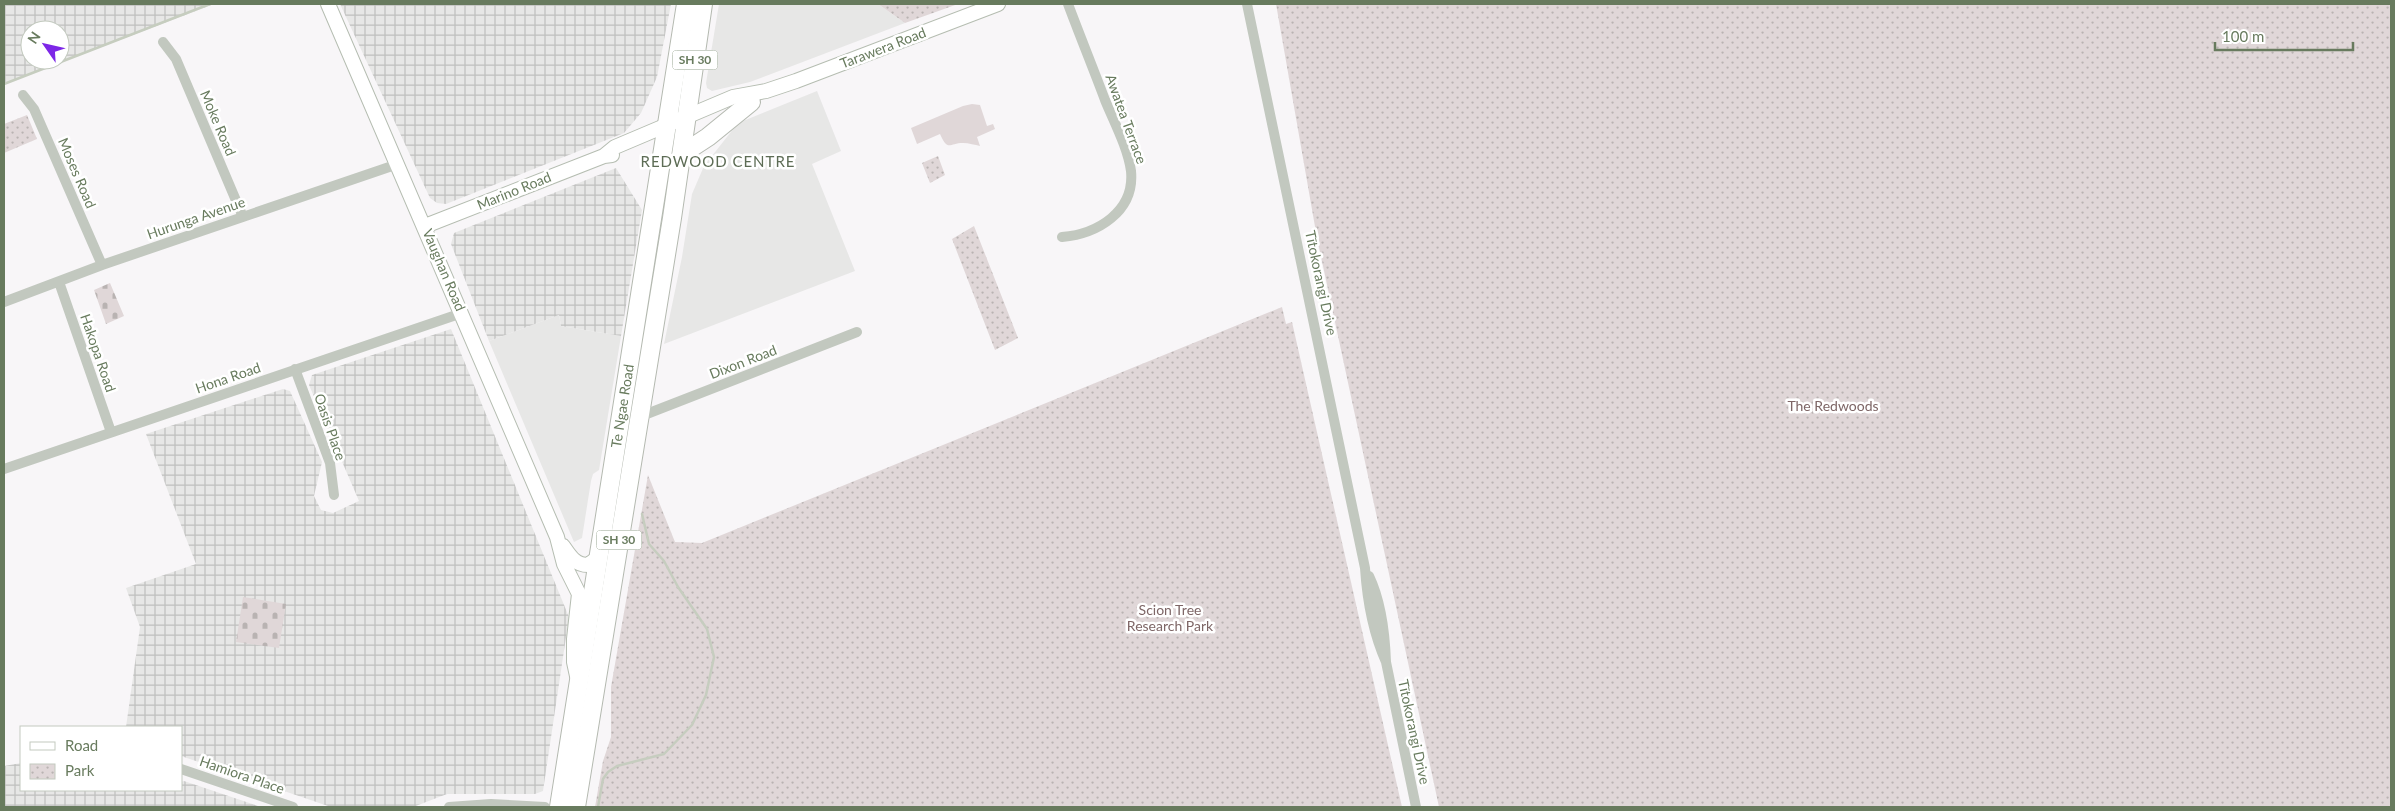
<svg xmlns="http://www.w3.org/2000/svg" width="2395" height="811" font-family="Lato,sans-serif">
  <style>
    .built { fill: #e7e7e6 }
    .industrial { fill: url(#industrial-grid); fill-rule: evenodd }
    .grass { fill: #e0d7d8 }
    .cemetery { fill: url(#cemetery-stones) }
    .park { fill: url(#park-dots) }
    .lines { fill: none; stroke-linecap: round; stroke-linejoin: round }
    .stream { stroke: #c6cdbf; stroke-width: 2.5 }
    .secondary-casing { stroke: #b5bdb1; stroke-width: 16 }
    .highway-casing { stroke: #b4b9b0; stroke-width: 20 }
    .street { stroke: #c2c8bf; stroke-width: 10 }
    .secondary { stroke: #fff; stroke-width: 14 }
    .highway { stroke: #fff; stroke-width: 18 }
    .labels { text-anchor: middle; stroke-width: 5; stroke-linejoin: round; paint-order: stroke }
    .shield { fill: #fff; stroke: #95a38e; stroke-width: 1 }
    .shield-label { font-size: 12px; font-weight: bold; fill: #687b5e }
    .street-label { font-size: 14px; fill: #687b5e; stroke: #fff }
    .park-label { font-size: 14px; fill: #7e6666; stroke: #fff }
    .neighbourhood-label { font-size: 15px; letter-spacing: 1px; fill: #5d6c55; stroke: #fff }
  </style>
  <defs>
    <pattern id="industrial-grid" width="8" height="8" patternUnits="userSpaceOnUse" patternTransform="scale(1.25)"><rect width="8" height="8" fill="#e7e7e6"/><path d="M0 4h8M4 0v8" fill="none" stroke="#bfc0be"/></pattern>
    <pattern id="cemetery-stones" width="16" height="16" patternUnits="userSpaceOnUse" patternTransform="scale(1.25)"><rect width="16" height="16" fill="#e0d7d8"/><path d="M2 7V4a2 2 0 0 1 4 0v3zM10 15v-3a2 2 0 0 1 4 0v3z" fill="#b9b3b2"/></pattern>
    <pattern id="park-dots" width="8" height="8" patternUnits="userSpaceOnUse" patternTransform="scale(1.25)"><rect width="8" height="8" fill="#e0d7d8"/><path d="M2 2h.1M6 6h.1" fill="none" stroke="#b9b3b2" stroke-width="1.8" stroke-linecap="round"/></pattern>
  </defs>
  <rect width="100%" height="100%" fill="#f8f6f8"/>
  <!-- built -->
  <path class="built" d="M 719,4 L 878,4 L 905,23 L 750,82 L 712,91 L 707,88 L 706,83 Z
    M 817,91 L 841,151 L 812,164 L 855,271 L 664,344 L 682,257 L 692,194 L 704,166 L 738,123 Z
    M 559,315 L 561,326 L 621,336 L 599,470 L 593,474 L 591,481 L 582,538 L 574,542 L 489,341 Z"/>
  <!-- industrial -->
  <path class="industrial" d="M 4,4 L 214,4 L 4,84 ZM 30,30 L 60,30 L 60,60 L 30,60 Z
    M 340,4 L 671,4 L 657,77 L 641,113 L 624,133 L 446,204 L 437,203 L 430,198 Z
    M 616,168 L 642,210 L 621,336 L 561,326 L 559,315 L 489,341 L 451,244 L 454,233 Z
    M 451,329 L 569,617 L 543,791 L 535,794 L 447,794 L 413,807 L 331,807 L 181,756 L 181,727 L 126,727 L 140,627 L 126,588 L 196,564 L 146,434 L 283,389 L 290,391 L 322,462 L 314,496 L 321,510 L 333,513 L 359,501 L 309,385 L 312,375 Z
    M 21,763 L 21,790 L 181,790 L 181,782 L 184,781 L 261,807 L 4,807 L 4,766 Z"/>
  <!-- grass -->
  <path class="grass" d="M 972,104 L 980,105 L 987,126 L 993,124 L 995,129 L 977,137 L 980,146 C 975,145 969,143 963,143 C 949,143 948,152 940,134 L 917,144 L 911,128 L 963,106 Z"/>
  <!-- cemetery -->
  <path class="cemetery" d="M 110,283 L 124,316 L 106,324 L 94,290 Z
    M 243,597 L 286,604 L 279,648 L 236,642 Z"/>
  <!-- park -->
  <path class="park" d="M 878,4 L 958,4 L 905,23 Z
    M 1276,4 L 2391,4 L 2391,807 L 1439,807 L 1317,238 Z
    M 27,115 L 37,139 L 4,153 L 4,124 Z
    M 938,156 L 945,175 L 930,183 L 922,163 Z
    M 974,226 L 1018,338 L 995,350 L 952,239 Z
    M 1282,307 L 1286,324 L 1292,322 L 1402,807 L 595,807 L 603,761 L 611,737 L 611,687 L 648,475 L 675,542 L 702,543 Z"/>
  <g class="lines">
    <!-- stream -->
    <path class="stream" d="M 4,84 L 210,4
      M 598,807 L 603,779 L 608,772 L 617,766 L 664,754 L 692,725 L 706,695 L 714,657 L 707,629 L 678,587 L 664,561 L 649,544 L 642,514"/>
    <defs>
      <path id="secondary" d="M 328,4 L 557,537 L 564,564 L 579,594 L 574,639 L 574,662 L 577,676
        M 604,156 L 615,147 L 733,97 L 766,91 L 796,81 L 998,4
        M 425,226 L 604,156 L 612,155
        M 563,546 C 570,556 575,565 588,565 L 599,557"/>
      <g id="highway">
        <path d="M 682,154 L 708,137 L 751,102"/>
        <path id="s1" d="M 559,807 L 686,4"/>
        <path d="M 576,807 L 672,218 L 703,4"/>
      </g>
    </defs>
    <!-- secondary casing -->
    <use href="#secondary" class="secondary-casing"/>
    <!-- highway casing -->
    <use href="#highway" class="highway-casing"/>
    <!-- street -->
    <path class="street" d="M 1247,4 L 1365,568 C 1367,599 1373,633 1386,662
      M 163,42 L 176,59 L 243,217
      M 23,95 L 34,109 L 102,265
      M 1062,237 C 1097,234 1135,212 1131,171 C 1128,148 1114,122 1105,100 C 1093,68 1080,36 1068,4
      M 59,282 L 111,432
      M 4,302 L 102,265 L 398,164
      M 295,369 L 330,463 L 334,495
      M 639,417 L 857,332
      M 4,469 L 462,313
      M 1369,576 C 1381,601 1385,634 1386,662 L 1416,807
      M 181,769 L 293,807
      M 449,807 L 491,804 L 545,807"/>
    <!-- secondary -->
    <use href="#secondary" class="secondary"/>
    <!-- highway -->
    <use href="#highway" class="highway"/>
  </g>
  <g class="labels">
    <!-- shield labels -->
    <g class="shield">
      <rect x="672.5" y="50.5" width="45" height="19" rx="4"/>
      <rect x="596.5" y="530.5" width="45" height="19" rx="4"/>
    </g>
    <g class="shield-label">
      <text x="695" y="64">SH 30</text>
      <text x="619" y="544">SH 30</text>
    </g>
    <!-- street labels -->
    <g class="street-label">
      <text transform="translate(883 48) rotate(-21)" y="5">Tarawera Road</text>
      <text transform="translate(1126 119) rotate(70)" y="5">Awatea Terrace</text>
      <text transform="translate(218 123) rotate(67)" y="5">Moke Road</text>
      <text transform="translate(77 173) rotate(67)" y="5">Moses Road</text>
      <text transform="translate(514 191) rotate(-22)" y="5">Marino Road</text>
      <text transform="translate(196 218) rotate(-19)" y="5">Hurunga Avenue</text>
      <text transform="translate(444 270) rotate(67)" y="5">Vaughan Road</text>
      <text transform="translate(1321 283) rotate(78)" y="5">Tītokorangi Drive</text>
      <text transform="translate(98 353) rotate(71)" y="5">Hakopa Road</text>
      <text transform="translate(743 362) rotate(-21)" y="5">Dixon Road</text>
      <text transform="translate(228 378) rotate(-19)" y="5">Hona Road</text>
      <text dy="5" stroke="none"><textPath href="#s1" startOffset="406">Te Ngae Road</textPath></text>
      <text transform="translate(330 427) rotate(71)" y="5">Oasis Place</text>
      <text transform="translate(1414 732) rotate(78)" y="5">Tītokorangi Drive</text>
      <text transform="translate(242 775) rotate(19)" y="5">Hamiora Place</text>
    </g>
    <!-- park labels -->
    <g class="park-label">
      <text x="1833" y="411">The Redwoods</text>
      <text x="1170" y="615">Scion Tree<tspan x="1170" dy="16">Research Park</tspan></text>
    </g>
    <!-- neighbourhood labels -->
    <g class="neighbourhood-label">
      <text x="718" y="167">REDWOOD CENTRE</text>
    </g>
  </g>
  <!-- border -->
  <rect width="2395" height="811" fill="none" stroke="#687b5e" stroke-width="10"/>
  <!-- legend -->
  <rect x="20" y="726" width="162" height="65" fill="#ffffff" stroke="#c3cabf"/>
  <rect x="30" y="742" width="25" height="8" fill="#ffffff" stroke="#c3cabf"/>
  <text x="65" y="751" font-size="15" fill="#687b5e">Road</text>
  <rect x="30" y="764" width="25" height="15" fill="url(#park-dots)" stroke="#c3cabf"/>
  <text x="65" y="776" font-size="15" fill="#687b5e">Park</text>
  <!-- north arrow -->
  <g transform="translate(45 45) rotate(304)"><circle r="24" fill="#ffffff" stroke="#c3cabf"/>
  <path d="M0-4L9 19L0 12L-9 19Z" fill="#7d27e7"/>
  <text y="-8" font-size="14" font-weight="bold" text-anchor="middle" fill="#687b5e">N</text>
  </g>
  <!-- scale -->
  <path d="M2215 42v8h138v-8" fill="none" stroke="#687b5e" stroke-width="2.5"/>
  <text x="2222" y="42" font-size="15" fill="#687b5e" stroke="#ffffff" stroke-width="4" paint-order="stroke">100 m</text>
</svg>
